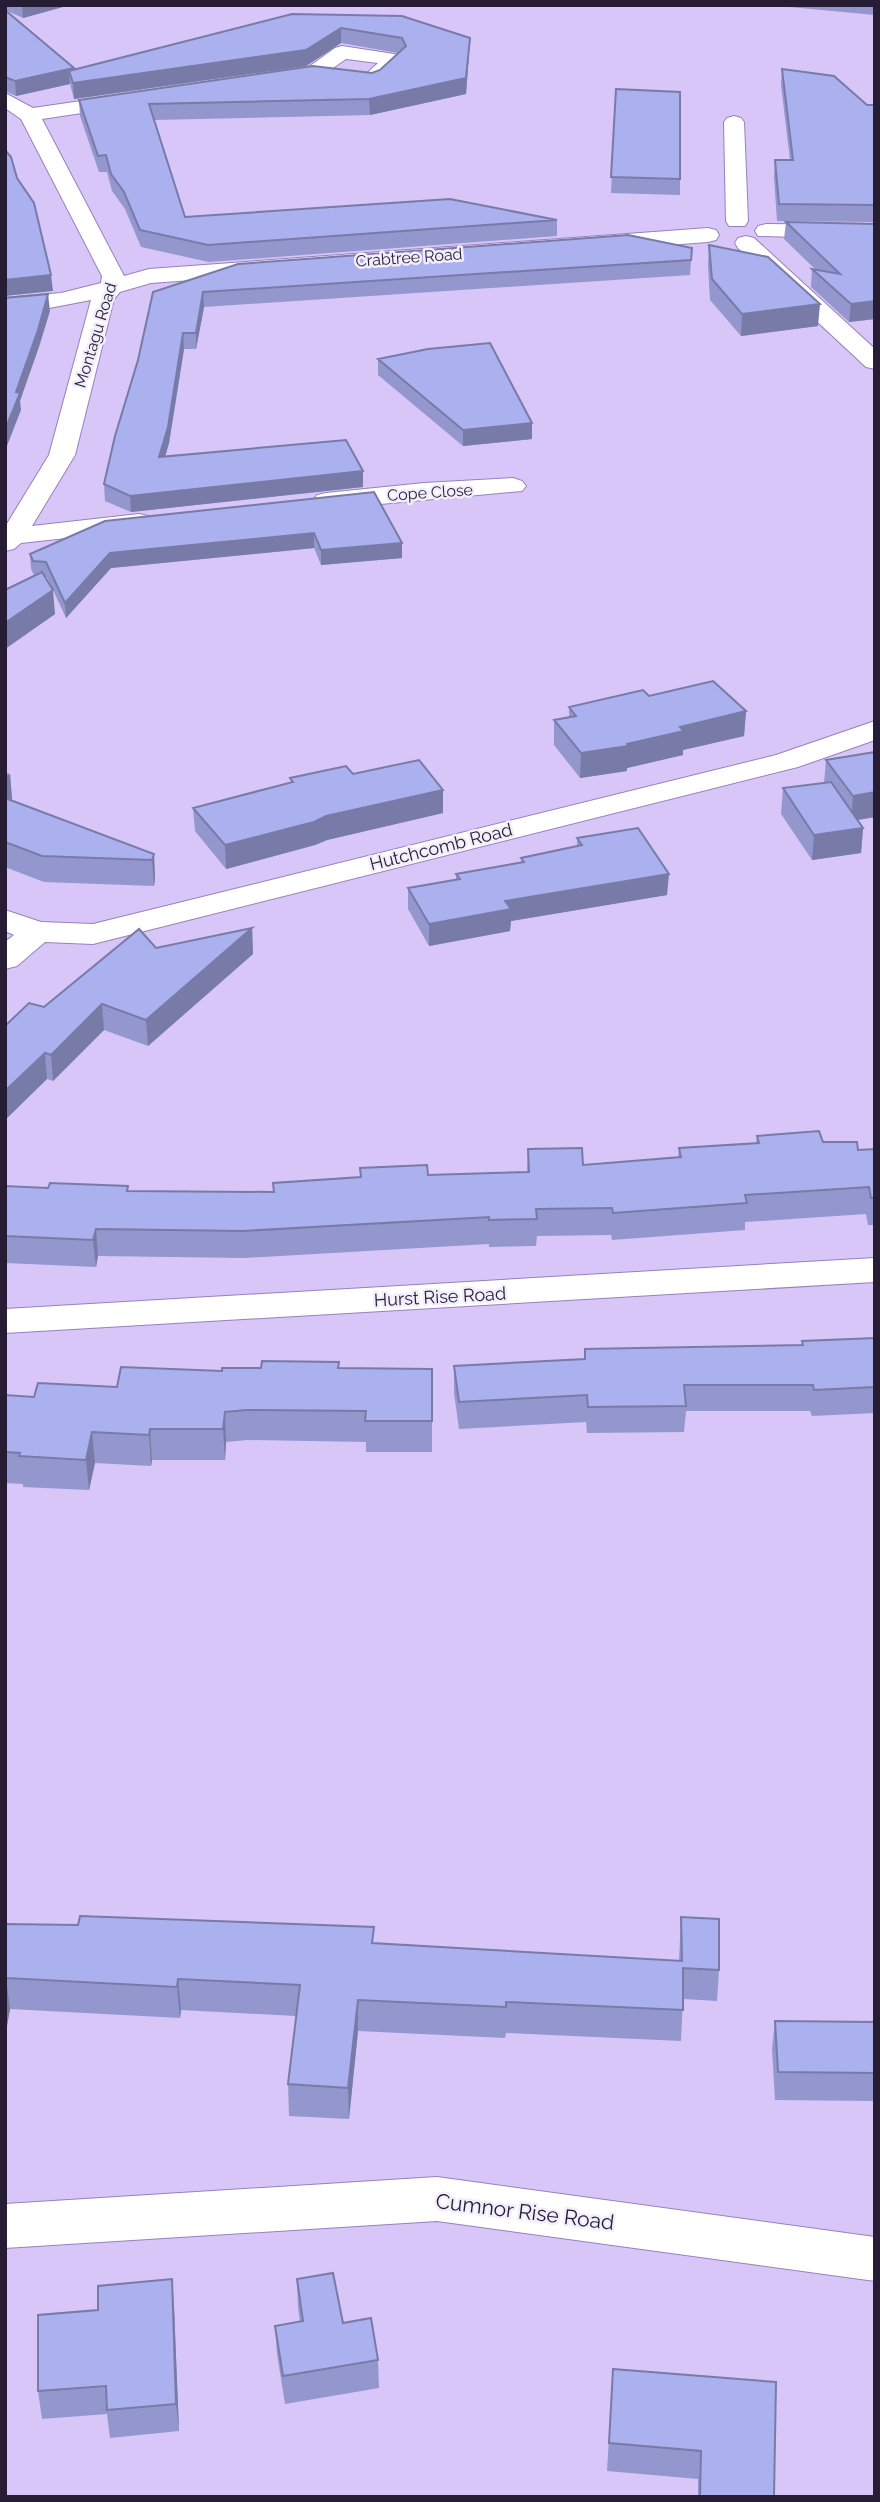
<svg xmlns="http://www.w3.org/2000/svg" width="880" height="2502" font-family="Raleway,sans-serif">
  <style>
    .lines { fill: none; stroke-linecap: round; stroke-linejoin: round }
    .street-casing { stroke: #9781bc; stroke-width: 2 }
    .street { fill: #fff; fill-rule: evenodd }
    .wall { fill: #9397ce }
    .shaded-wall { fill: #787ba7 }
    .building { fill: #abb0ef; stroke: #787ba7; stroke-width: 2 }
    .labels { text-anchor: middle; stroke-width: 5; stroke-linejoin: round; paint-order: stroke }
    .far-street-label { font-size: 16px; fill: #261d35; stroke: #f3eefb }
    .street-label { font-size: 18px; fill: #261d35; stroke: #f3eefb }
    .near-street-label { font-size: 21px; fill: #261d35; stroke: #f3eefb }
  </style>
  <rect width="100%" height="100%" fill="#d8c6f8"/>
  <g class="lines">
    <defs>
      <path id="street" d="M 342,46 L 394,54 L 401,56 L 404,60 C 388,82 375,89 349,82 L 346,78 L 349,74 L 367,73 L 378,63 L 346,59 L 320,77 L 306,77 L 303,73 L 306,69 L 335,48 Z
        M 5,93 L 33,108 L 129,94 L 136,96 L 139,100 L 136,104 L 129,106 L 42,119 L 124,276 L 149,269 L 708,228 L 716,230 L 719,235 L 716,240 L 708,242 L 151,283 L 120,292 L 114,299 L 75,455 L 32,526 L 139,514 L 148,516 L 152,522 L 148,528 L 139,530 L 21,543 L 14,549 L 5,551 L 5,527 L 49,455 L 91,300 L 44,309 L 5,312 L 5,298 L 61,293 L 101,283 L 102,276 L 21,119 L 5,108 Z
        M 734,116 L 741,118 L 744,122 L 748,221 L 745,226 L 729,226 L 726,221 L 724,122 L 727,118 Z
        M 766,224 L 875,225 L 875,239 L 758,236 L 755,231 L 758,226 Z
        M 746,236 L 754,238 L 875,349 L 875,369 L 866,367 L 738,248 L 735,243 L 738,238 Z
        M 513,478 L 522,481 L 526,486 L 522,491 L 326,509 L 317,507 L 313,501 L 317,495 L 326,493 L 424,483 Z
        M 875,721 L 875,740 L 798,767 L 93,944 L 45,942 L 17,966 L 5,969 L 5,942 L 14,935 L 5,931 L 5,910 L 41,922 L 93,924 L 776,755 Z
        M 875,1258 L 875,1282 L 5,1333 L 5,1309 Z
        M 437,2177 L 875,2237 L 875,2281 L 437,2221 L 5,2248 L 5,2204 Z"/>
    </defs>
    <!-- street casing -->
    <use href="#street" class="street-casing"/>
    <!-- street -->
    <use href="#street" class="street"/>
  </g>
  <!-- wall -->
  <path class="wall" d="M 5,5 L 70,5 L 23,18 L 5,10 Z
    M 768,5 L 875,5 L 875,15 Z
    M 5,10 L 74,68 L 74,69 L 292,14 L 469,54 L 466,94 L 370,115 L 154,120 L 185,217 L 557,220 L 557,236 L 209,262 L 141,247 L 125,209 L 112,191 L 107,172 L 99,172 L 80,116 L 79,100 L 372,73 L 380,70 L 398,53 L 341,43 L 306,66 L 74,99 L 70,84 L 16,96 L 5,91 Z
    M 782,69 L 867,105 L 875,105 L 875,222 L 777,221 L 774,177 L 775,160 L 790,160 L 781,85 Z
    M 616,89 L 680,179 L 680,195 L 611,193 Z
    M 786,222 L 875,224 L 875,319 L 849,322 L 811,287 L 812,269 L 816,270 L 784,239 Z
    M 709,245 L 818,326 L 741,336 L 710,300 L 708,266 Z
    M 692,248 L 690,275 L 204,307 L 196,349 L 184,349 L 169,443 L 165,457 L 363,487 L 131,512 L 105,501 L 104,484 L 138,360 L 153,292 Z
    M 378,359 L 532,439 L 463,446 L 378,375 Z
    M 374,492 L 402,558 L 321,565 L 314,548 L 111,568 L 66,618 L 47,577 L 45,577 L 55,614 L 5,649 L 5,590 L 34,575 L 31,569 L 30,554 Z
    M 649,696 L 746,711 L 744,736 L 683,750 L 683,755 L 627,768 L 627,771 L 580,778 L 554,745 L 554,720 L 569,717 L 569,707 Z
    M 875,752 L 875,817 L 858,820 L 863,828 L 861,853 L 812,860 L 781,814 L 783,788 L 824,783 L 826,760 Z
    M 5,772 L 10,774 L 12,799 L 11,800 L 154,854 L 155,879 L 154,886 L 44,882 L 5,867 Z
    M 353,774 L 443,813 L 327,840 L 315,845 L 226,869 L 195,831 L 193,808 L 291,782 L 290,778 Z
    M 577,838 L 667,895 L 511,921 L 510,931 L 429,946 L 408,909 L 408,888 L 456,880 L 456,874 L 521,862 L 521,858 L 577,846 Z
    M 252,928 L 253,954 L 148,1046 L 104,1030 L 53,1081 L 47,1079 L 5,1120 L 5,1026 L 44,1007 L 156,948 Z
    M 757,1136 L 823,1142 L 858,1150 L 875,1149 L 875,1225 L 868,1225 L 866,1214 L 745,1222 L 745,1230 L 612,1240 L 611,1235 L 537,1236 L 536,1246 L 489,1247 L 489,1244 L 244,1258 L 98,1256 L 96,1267 L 5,1263 L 5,1186 L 48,1188 L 128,1186 L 128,1191 L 273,1192 L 273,1183 L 360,1177 L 360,1168 L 428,1175 L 527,1172 L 528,1149 L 583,1165 L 678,1157 L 679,1148 L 756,1143 Z
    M 875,1338 L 875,1413 L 812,1416 L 810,1411 L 686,1411 L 684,1432 L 587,1433 L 586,1422 L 459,1429 L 454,1393 L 454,1366 L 584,1359 L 585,1349 L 802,1345 L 802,1341 Z
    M 339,1368 L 432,1369 L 432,1452 L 366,1452 L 366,1442 L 247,1440 L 226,1442 L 225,1460 L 152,1460 L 151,1466 L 95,1463 L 89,1490 L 23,1487 L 23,1484 L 5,1483 L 5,1395 L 34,1397 L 117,1387 L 222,1371 Z
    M 681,1917 L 719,1970 L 717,2001 L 683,1999 L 681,2041 L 506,2033 L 505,2038 L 358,2031 L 349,2119 L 289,2116 L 288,2084 L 296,2016 L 181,2010 L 180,2018 L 10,2009 L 5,2037 L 5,1924 L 374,1943 L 679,1961 Z
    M 775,2021 L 875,2022 L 875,2101 L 775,2100 L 772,2049 Z
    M 172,2279 L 174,2307 L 179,2431 L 110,2438 L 107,2414 L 42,2419 L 38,2391 L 98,2310 Z
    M 297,2279 L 343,2323 L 378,2360 L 379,2388 L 285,2404 L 277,2354 L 275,2326 L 300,2322 L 298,2308 Z
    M 613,2369 L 774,2497 L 698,2497 L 698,2479 L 607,2471 Z"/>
  <!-- shaded-wall -->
  <path class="shaded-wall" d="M 22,5 L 70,5 L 23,18 Z
    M 341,28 L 341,43 L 306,66 L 74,99 L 73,83 Z
    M 470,38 L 466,94 L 370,115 L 369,99 Z
    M 74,68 L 75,83 L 69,71 L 70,84 L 16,96 L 15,81 Z
    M 51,275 L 53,291 L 5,296 L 5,280 Z
    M 203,292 L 204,307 L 196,349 L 196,333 Z
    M 48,294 L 50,311 L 39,347 L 20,401 L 21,410 L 5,451 L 5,430 L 16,392 Z
    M 875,301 L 875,319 L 849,322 L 851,304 Z
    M 820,304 L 818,326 L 741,336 L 742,314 Z
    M 183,333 L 184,349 L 169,443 L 160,474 L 159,457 Z
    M 532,423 L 532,439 L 463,446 L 463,430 Z
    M 363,471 L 363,487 L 131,512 L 130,496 Z
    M 314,533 L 314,548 L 111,568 L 66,618 L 65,603 L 110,553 Z
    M 402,543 L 402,558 L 321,565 L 321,550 Z
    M 53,590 L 55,614 L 5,649 L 5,623 Z
    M 746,711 L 744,736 L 683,750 L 683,755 L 627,768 L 627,771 L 580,778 L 581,753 L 680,727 Z
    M 10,774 L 12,799 L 5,804 L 5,777 Z
    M 443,790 L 443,813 L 327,840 L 315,845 L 226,869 L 225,845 L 326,816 Z
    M 875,792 L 875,817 L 851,821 L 853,796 Z
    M 863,828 L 861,853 L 812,860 L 814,835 Z
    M 154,854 L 155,879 L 154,886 L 152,860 Z
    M 669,874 L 667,895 L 511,921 L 510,931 L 429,946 L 429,924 L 505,901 Z
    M 252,928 L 253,954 L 148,1046 L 146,1020 Z
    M 102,1004 L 104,1030 L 53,1081 L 51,1055 Z
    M 45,1053 L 47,1079 L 5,1120 L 5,1091 Z
    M 96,1229 L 98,1256 L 96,1267 L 93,1240 Z
    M 225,1412 L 226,1442 L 225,1460 L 223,1429 Z
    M 150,1429 L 152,1460 L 151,1466 L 149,1435 Z
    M 92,1432 L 95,1463 L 89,1490 L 86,1460 Z
    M 6,1978 L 10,2009 L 5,2037 L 5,1981 Z
    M 178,1979 L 181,2010 L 180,2018 L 177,1987 Z
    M 358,2000 L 358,2031 L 349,2119 L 348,2088 Z
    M 172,2279 L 174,2307 L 179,2431 L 176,2404 Z"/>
  <!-- building -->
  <path class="building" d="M 5,10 L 74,68 L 15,81 L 5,77 Z
    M 292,14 L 402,16 L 470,38 L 466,78 L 369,99 L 149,104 L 185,217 L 450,199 L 557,220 L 208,245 L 140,230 L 124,192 L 111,174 L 106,155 L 98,156 L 79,100 L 313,66 L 372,73 L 380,70 L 406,46 L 402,38 L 341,28 L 306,50 L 73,83 L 69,71 Z
    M 782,69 L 834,76 L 867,105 L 875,105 L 875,205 L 779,204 L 775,160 L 793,160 Z
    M 616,89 L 680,92 L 680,179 L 611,177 Z
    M 5,150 L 11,157 L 17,178 L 34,203 L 51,275 L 5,280 Z
    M 786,222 L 875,224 L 875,301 L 851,304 L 812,269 L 840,274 Z
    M 628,235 L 692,248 L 691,260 L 203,292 L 196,333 L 183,333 L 168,427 L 159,457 L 346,440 L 363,471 L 130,496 L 104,484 L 115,436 L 138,360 L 153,292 L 238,264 Z
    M 709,245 L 768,257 L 820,304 L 742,314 L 712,279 Z
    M 48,294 L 38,330 L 16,392 L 20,393 L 5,430 L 5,298 Z
    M 490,343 L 532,423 L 463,430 L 378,359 L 428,349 Z
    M 374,492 L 402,543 L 321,550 L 314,533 L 110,553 L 65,603 L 46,562 L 33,561 L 30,554 L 105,521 Z
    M 42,572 L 53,590 L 5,623 L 5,590 Z
    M 713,681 L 746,711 L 680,727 L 684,731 L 627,744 L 628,746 L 581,753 L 554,720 L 576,716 L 569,707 L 643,690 L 649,696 Z
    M 875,752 L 875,792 L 853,796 L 826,760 Z
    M 419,760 L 443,790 L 326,816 L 314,822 L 225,845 L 193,808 L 293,782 L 290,778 L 346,766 L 353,774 Z
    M 831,782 L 863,828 L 814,835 L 783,788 Z
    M 5,798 L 154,854 L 152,860 L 42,856 L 5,842 Z
    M 638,828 L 669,874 L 505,901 L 511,909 L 429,924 L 408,888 L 460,879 L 456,874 L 524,862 L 521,858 L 582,845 L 577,838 Z
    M 252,928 L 146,1020 L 102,1004 L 51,1055 L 45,1053 L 5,1091 L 5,1026 L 29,1003 L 44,1007 L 139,929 L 156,948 Z
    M 819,1131 L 823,1142 L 857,1142 L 858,1150 L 875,1149 L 875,1198 L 871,1198 L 869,1187 L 745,1195 L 747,1203 L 613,1213 L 612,1208 L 536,1209 L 537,1219 L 489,1220 L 489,1217 L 243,1231 L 96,1229 L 93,1240 L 5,1236 L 5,1186 L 48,1188 L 50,1183 L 128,1186 L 127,1191 L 274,1192 L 273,1183 L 361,1177 L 360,1168 L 427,1165 L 428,1175 L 529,1172 L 528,1149 L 582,1148 L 583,1165 L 681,1157 L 679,1148 L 759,1143 L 757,1136 Z
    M 875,1338 L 875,1387 L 814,1390 L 813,1385 L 684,1385 L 686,1406 L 588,1407 L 587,1395 L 459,1402 L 454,1366 L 585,1359 L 585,1349 L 803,1345 L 802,1341 Z
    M 262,1361 L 339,1362 L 338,1368 L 432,1369 L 432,1421 L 365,1421 L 366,1411 L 246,1410 L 225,1412 L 223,1429 L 150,1429 L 149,1435 L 92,1432 L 86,1460 L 19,1456 L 20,1453 L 5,1452 L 5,1395 L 34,1397 L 38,1383 L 117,1387 L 121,1367 L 222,1371 L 222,1368 L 261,1368 Z
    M 80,1916 L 374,1927 L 372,1943 L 682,1961 L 681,1917 L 719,1919 L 719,1970 L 683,1968 L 683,2010 L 506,2002 L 506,2007 L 358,2000 L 348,2088 L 288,2084 L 300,1985 L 178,1979 L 177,1987 L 6,1978 L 5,1981 L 5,1924 L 78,1925 Z
    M 775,2021 L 875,2022 L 875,2073 L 778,2072 Z
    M 333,2273 L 343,2323 L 371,2318 L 378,2360 L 283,2376 L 275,2326 L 303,2321 L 297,2279 Z
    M 172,2279 L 176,2404 L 107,2410 L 106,2386 L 38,2391 L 38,2315 L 98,2310 L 98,2286 Z
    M 613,2369 L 776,2382 L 774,2497 L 700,2497 L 701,2451 L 609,2443 Z"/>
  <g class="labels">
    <!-- far-street labels -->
    <g class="far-street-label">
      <text transform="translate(409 257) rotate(-4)" y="6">Crabtree Road</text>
      <text transform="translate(95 335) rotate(-73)" y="6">Montagu Road</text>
      <text transform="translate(430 492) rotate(-4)" y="6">Cope Close</text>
    </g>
    <!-- street labels -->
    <g class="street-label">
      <text transform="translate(441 847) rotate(-14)" y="6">Hutchcomb Road</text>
      <text transform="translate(440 1297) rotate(-3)" y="6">Hurst Rise Road</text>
    </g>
    <!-- near-street labels -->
    <g class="near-street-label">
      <text transform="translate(525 2212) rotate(7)" y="7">Cumnor Rise Road</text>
    </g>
  </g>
  <!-- border -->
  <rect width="880" height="2502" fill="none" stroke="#261d35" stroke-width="14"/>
</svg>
